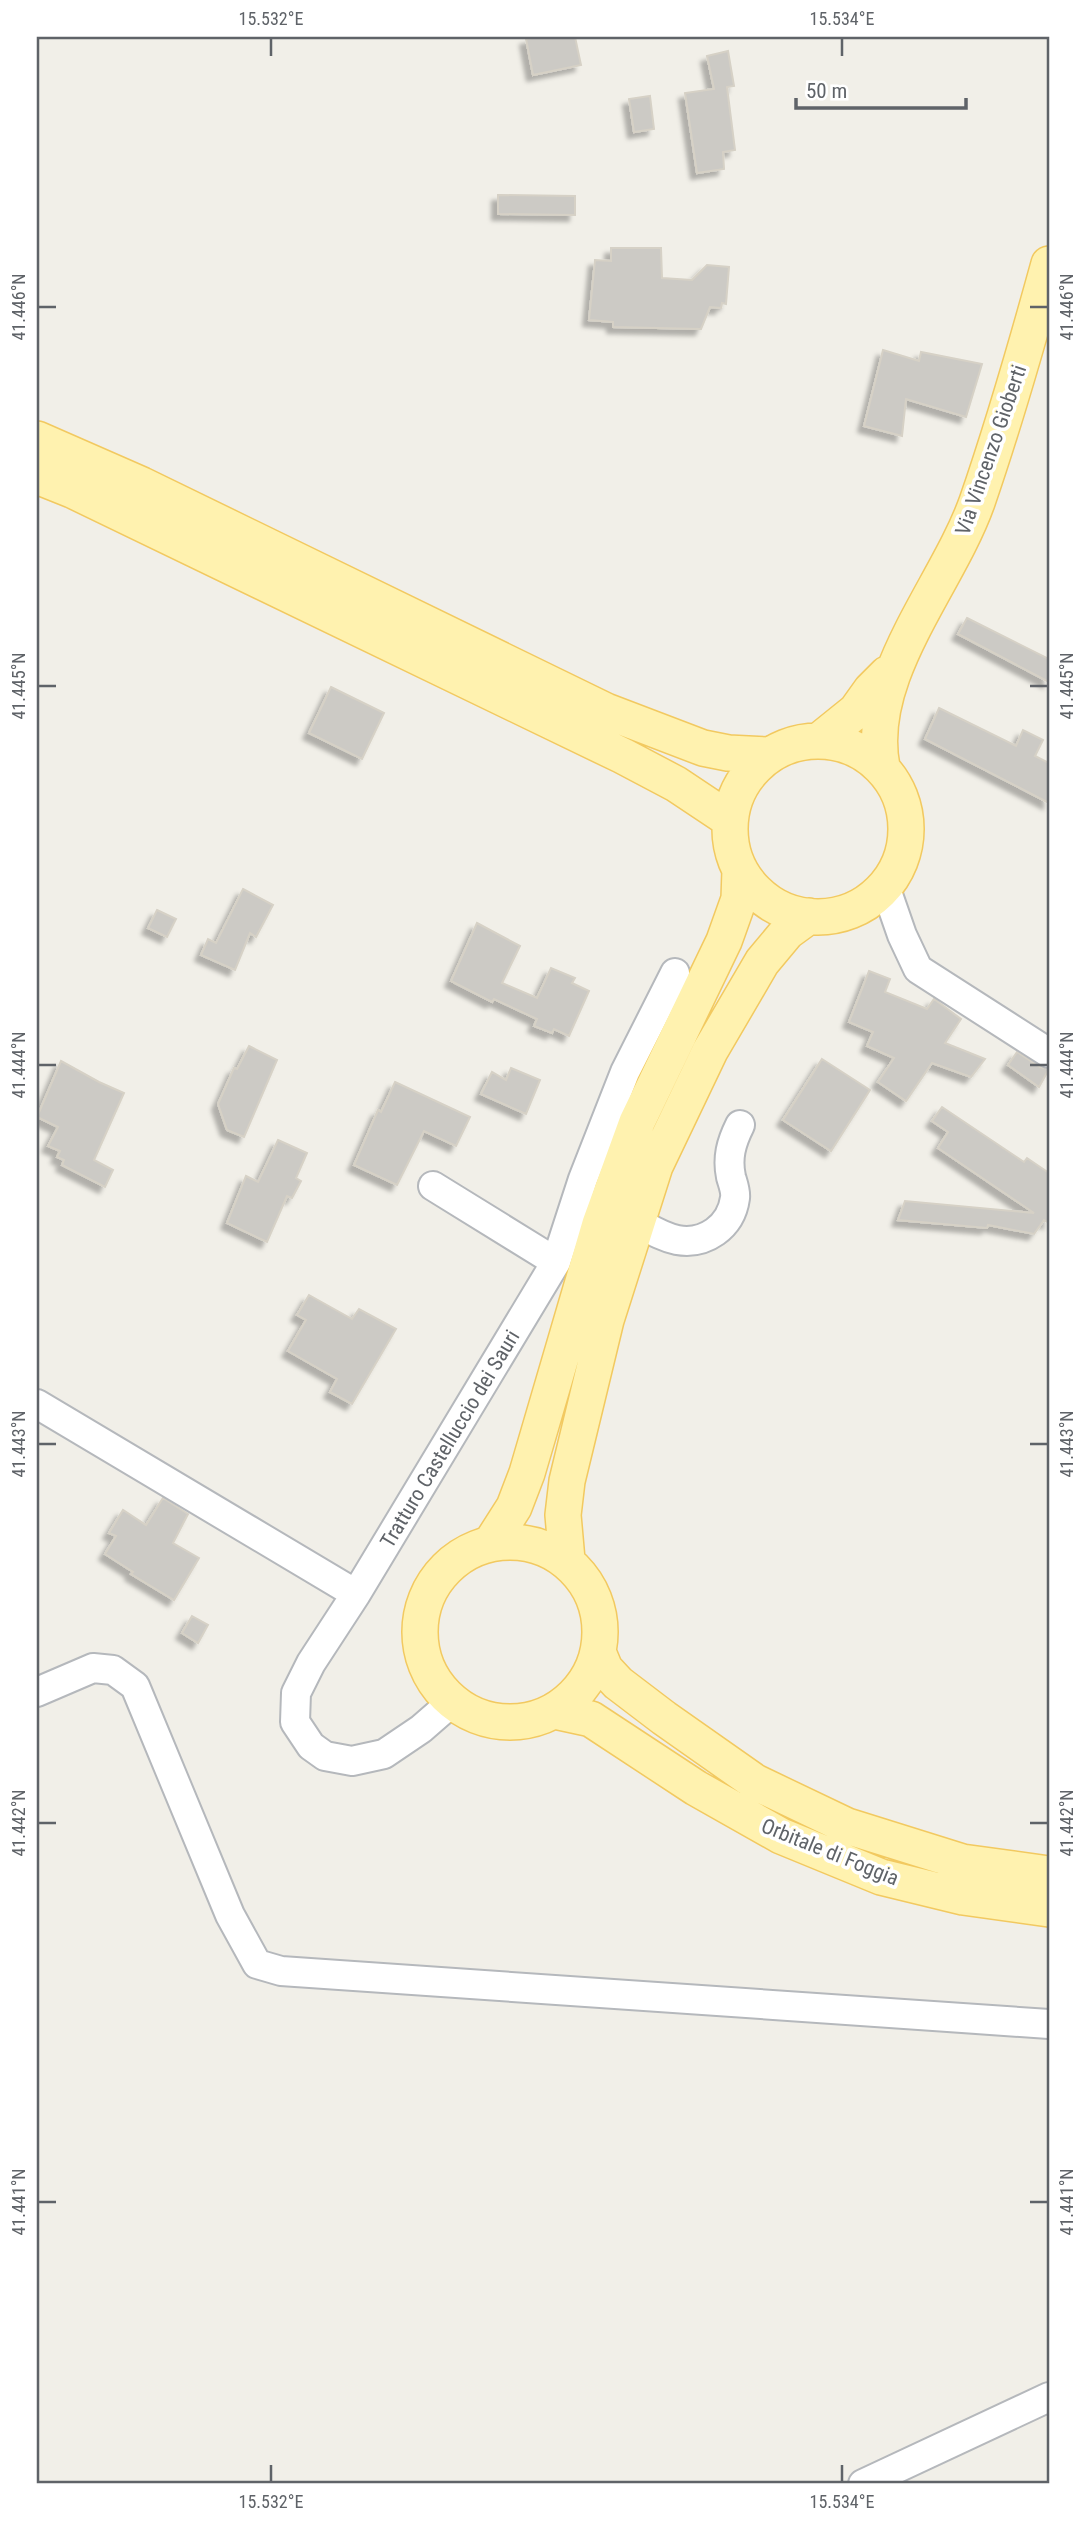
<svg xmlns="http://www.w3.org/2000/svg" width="1086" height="2521" font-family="'Roboto Condensed',sans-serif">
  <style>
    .building { fill: #cccac5; stroke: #d6d1c6; stroke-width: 2; filter: url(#shadow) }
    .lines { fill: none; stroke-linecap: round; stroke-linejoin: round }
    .minor-casing { stroke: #b5b8bc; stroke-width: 32 }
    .major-casing { stroke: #f2c960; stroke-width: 38 }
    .minor { stroke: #fff; stroke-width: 28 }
    .major { stroke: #fff2af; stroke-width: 35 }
    .ticks { fill: none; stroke: #5f6368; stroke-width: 2.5 }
    .labels { text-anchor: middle; stroke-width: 7; stroke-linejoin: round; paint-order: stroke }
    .street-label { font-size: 21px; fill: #5f6368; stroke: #fff }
    .neatline { fill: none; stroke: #5f6368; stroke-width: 2.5 }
    .ticks-label { font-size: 18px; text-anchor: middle; fill: #5f6368 }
  </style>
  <defs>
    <filter id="shadow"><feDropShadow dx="-6" dy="6" stdDeviation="2" flood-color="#0004"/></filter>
  </defs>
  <rect width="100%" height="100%" fill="#f1efe8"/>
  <!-- building -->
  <path class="building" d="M 538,37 L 575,37 L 581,65 L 533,75 L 526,39 Z
    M 728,51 L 734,86 L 727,87 L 735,150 L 723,152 L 724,169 L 697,173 L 685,93 L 714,89 L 707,56 Z
    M 650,96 L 654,129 L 634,132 L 629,99 Z
    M 498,195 L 575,196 L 575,215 L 498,214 Z
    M 611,248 L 661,248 L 662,278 L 692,280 L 707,265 L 729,267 L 726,304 L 722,303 L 721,308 L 710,307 L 701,329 L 613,327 L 613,322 L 589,320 L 595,260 L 611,261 Z
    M 883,350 L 919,361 L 921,352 L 982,364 L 966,417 L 906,399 L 902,436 L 864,426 Z
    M 967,618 L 1049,659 L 1049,682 L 958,634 Z
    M 331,687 L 384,713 L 362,759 L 309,733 Z
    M 939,708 L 1016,746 L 1023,730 L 1043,740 L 1035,756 L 1049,763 L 1049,803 L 925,739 Z
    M 243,889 L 273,905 L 256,937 L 250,933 L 235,970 L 201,955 L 208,939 L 216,943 Z
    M 157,910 L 176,919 L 167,937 L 148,928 Z
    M 477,923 L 520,946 L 502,983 L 537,998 L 551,968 L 575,978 L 572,983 L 589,991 L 569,1036 L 554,1029 L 552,1033 L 534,1026 L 537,1019 L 494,999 L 492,1002 L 451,981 Z
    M 869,971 L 890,979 L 885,992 L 927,1009 L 934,999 L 961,1019 L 945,1043 L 985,1059 L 971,1077 L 932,1063 L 906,1101 L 878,1082 L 894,1058 L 867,1046 L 873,1032 L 849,1022 Z
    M 249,1046 L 277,1060 L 244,1137 L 227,1130 L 218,1104 L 234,1068 L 237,1069 Z
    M 1017,1052 L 1040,1067 L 1049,1069 L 1039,1087 L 1008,1065 Z
    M 822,1059 L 870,1090 L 831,1151 L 783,1120 Z
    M 61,1061 L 99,1082 L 124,1093 L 94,1160 L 113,1170 L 105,1187 L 62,1165 L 64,1160 L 57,1157 L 60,1151 L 48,1146 L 58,1127 L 37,1117 Z
    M 511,1068 L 540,1080 L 526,1114 L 481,1094 L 492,1072 L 506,1080 Z
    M 395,1082 L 470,1117 L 456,1146 L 424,1131 L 397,1185 L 354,1165 L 378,1110 L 381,1112 Z
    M 942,1107 L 1024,1162 L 1027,1158 L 1049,1173 L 1049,1223 L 1044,1220 L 1034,1234 L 988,1225 L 987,1228 L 898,1220 L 905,1201 L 1034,1213 L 938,1148 L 948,1132 L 932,1121 Z
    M 278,1140 L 307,1153 L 296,1178 L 301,1181 L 292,1198 L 287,1196 L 267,1242 L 227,1223 L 246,1176 L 258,1182 Z
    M 309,1295 L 352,1319 L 359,1309 L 396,1329 L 352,1404 L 330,1392 L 337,1379 L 288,1351 L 306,1320 L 297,1315 Z
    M 163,1498 L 188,1514 L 173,1543 L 199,1558 L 174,1600 L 131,1574 L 133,1572 L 105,1554 L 116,1536 L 109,1533 L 123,1510 L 146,1525 Z
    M 192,1616 L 208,1625 L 198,1643 L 182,1633 Z"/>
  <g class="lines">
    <defs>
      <path id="minor" d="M 885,886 L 902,935 L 918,969 L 1049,1053
        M 433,1186 L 556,1262
        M 637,1222 C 650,1229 662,1237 677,1240 C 705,1245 731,1227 735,1198 C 736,1191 733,1184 731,1177 C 727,1158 731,1143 740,1125
        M 37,1404 L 356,1594
        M 37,1692 L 93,1668 L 113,1670 L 135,1686 L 230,1915 L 257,1964 L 281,1971 L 1049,2024
        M 452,1702 L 421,1729 L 384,1754 L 352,1761 L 325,1756 L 311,1746 L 295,1722 L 296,1693 L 311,1663 L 356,1594 L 556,1262 L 583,1179 L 625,1072 L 675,973
        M 863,2484 L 1049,2397"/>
      <path id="major" d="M 37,439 L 142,485 L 606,711 L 703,748 L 728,753 L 769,755
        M 37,476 L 72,490 L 623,756 L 676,784 L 730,820
        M 820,740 L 856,711 L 871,690 L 887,674
        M730 829a88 88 0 1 1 176 0a88 88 0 1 1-176 0Z
        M 882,767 C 864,676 947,586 977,502 C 1004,424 1027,344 1049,264
        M420 1632a90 90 0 1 1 180 0a90 90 0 1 1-180 0Z
        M 491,1543 L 514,1507 L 527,1473 L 600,1224 L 637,1122 L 724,941 L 739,899 L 740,870
        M 567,1560 L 563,1515 L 567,1481 L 606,1320 L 655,1166 L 710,1051 L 762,962 L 787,932 L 809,916
        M 598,1652 L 605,1669 L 618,1683 L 664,1718 L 755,1782 L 847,1826 L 962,1862 L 1049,1874
        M 554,1711 L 591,1719 L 696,1788 L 781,1836 L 881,1877 L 963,1897 L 1049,1909"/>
    </defs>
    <!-- minor casing -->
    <use href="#minor" class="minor-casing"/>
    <!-- major casing -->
    <use href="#major" class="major-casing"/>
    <!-- minor -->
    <use href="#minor" class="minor"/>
    <!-- major -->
    <use href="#major" class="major"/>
  </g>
  <!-- ticks -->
  <path class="ticks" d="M 271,38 L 271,56M 842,38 L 842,56M 38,307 L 56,307M 1030,307 L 1048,307M 38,686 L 56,686M 1030,686 L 1048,686M 38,1065 L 56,1065M 1030,1065 L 1048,1065M 38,1444 L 56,1444M 1030,1444 L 1048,1444M 38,1823 L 56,1823M 1030,1823 L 1048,1823M 38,2202 L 56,2202M 1030,2202 L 1048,2202M 271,2465 L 271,2482M 842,2465 L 842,2482"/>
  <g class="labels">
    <!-- street labels -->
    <g class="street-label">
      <text transform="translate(991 450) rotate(-71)" y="7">Via Vincenzo Gioberti</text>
      <text transform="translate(450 1439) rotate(-59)" y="7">Tratturo Castelluccio dei Sauri</text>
      <text transform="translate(830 1852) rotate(22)" y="7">Orbitale di Foggia</text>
    </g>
  </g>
  <!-- border -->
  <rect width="1086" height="2521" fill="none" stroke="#ffffff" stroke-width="77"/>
  <!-- scale -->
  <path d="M796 98v10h170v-10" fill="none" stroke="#5f6368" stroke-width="3.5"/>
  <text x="806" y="98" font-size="21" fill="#5f6368" stroke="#ffffff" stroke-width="5" paint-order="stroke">50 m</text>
  <rect x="38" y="38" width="1010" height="2444" class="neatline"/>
  <g class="ticks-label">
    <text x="271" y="25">15.532°E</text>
    <text x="842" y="25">15.534°E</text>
    <text transform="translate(19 307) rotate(-90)" y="6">41.446°N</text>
    <text transform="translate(1067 307) rotate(-90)" y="6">41.446°N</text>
    <text transform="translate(19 686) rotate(-90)" y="6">41.445°N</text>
    <text transform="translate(1067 686) rotate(-90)" y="6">41.445°N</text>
    <text transform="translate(19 1065) rotate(-90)" y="6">41.444°N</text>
    <text transform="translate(1067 1065) rotate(-90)" y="6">41.444°N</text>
    <text transform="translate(19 1444) rotate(-90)" y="6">41.443°N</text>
    <text transform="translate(1067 1444) rotate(-90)" y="6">41.443°N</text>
    <text transform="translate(19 1823) rotate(-90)" y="6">41.442°N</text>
    <text transform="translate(1067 1823) rotate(-90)" y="6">41.442°N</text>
    <text transform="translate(19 2202) rotate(-90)" y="6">41.441°N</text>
    <text transform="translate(1067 2202) rotate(-90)" y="6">41.441°N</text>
    <text x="271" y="2508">15.532°E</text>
    <text x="842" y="2508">15.534°E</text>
  </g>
</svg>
